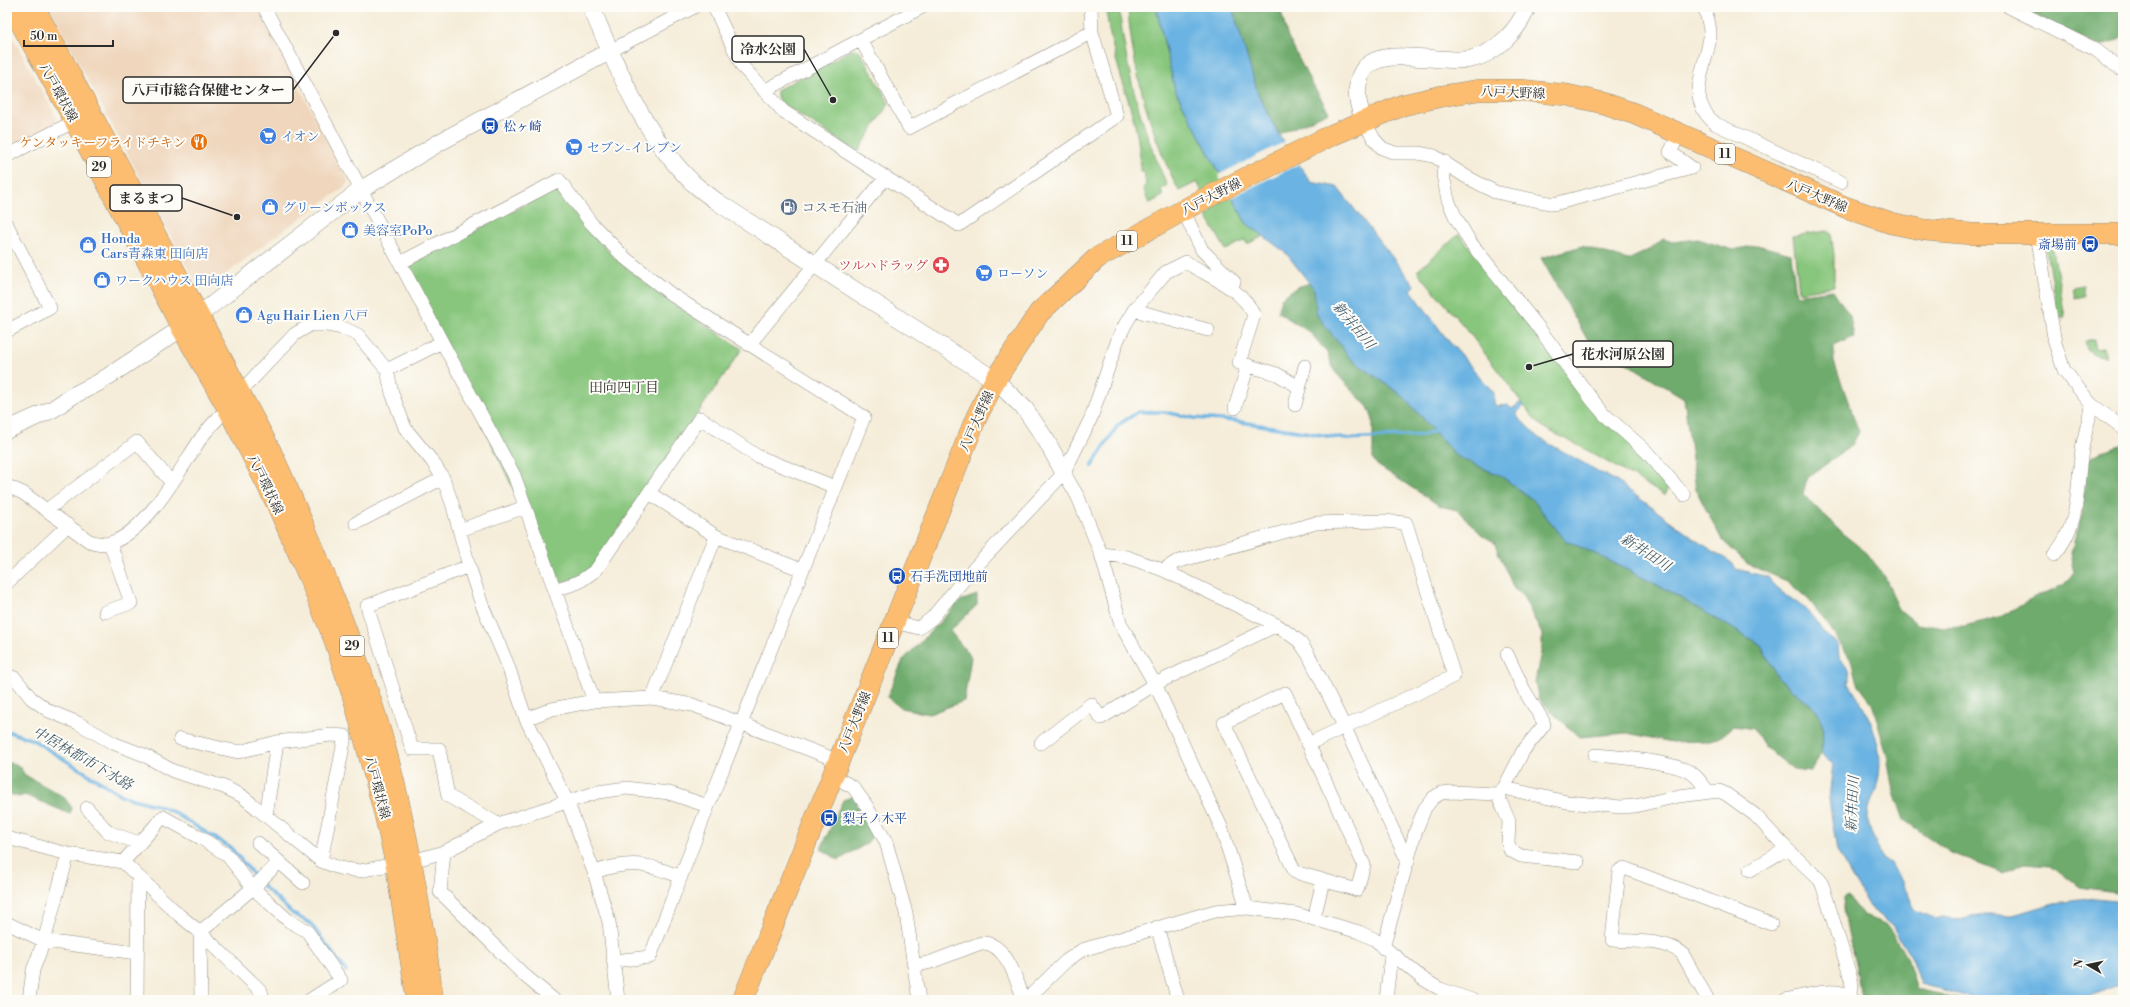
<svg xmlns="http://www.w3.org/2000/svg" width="2130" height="1007" font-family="'Libre Bodoni','Noto Serif JP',serif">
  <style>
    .built { fill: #efd6bc }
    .green { fill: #88c67d; stroke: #5a7854 }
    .forest { fill: #6eab6c; stroke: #4c6b4c }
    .water { fill: #6ab3e2; stroke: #4a6f86 }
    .pier { fill: #f5edd9 }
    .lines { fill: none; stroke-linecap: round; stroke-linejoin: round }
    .stream { stroke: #6ab3e2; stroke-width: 3.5 }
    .minor-casing { stroke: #908c82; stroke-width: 14 }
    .tertiary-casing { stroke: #908c82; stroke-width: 18 }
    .primary-casing { stroke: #908c82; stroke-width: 22 }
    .minor { stroke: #fff; stroke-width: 13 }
    .tertiary { stroke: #fff; stroke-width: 17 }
    .primary { stroke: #fcbd6f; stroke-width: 21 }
    .labels { text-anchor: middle; stroke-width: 4; stroke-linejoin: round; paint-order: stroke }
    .shield { fill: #fdfcf7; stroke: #6a6a68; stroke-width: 1 }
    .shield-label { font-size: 12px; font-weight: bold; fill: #2b2b2b }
    .street-label { font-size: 13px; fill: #2b2b2b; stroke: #fdfcf7 }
    .transit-label { font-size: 13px; fill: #164399; stroke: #fdfcf7; text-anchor: start }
    .shop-label { font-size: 13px; fill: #366cbe; stroke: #fdfcf7; text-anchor: start }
    .food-label { font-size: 13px; fill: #c56008; stroke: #fdfcf7; text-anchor: end }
    .service-label { font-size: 13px; fill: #4e5e75; stroke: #fdfcf7; text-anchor: start }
    .health-label { font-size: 13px; fill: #be3a42; stroke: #fdfcf7; text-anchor: end }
    .water-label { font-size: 14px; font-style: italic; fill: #415b6b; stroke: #fdfcf7 }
    .neighbourhood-label { font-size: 14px; fill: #2b2b2b; stroke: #fdfcf7 }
    .leader { fill: none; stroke: #2b2b2b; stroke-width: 1.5 }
    .callout-dot { fill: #2b2b2b; stroke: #fdfcf7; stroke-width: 1.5 }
    .callout { fill: #fdfcf7; stroke: #2b2b2b; stroke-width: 1.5 }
    .callout-label { font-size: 14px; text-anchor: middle; font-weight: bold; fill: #2b2b2b }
  </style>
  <rect width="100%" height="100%" fill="#fdfcf7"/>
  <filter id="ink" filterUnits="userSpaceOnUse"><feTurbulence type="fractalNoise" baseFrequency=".025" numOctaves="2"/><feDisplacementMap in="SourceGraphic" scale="8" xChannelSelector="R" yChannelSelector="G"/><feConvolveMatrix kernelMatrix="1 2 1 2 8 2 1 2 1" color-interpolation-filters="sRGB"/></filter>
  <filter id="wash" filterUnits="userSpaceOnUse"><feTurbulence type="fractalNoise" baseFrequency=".012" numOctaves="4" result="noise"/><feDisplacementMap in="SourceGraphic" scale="16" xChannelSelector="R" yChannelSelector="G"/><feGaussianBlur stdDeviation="0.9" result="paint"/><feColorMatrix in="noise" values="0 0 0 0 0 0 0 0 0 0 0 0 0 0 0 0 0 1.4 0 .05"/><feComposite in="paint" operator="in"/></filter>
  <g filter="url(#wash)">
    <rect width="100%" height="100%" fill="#f5edd9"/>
    <!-- built -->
    <path class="built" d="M 49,7 L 257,7 L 348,180 L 346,186 L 274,237 L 215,283 L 193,278 Z
      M 7,27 L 57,118 L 55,126 L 7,151 Z"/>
    <!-- green -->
    <path class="green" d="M 1106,7 L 1119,7 C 1126,71 1141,127 1167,185 L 1161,190 L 1163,196 L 1150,203 L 1148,202 L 1143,187 L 1146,186 L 1144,171 L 1141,171 C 1140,153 1138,135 1133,117 C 1123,80 1109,45 1106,7 Z
      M 1128,7 L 1156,7 L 1175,90 L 1246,223 L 1264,236 L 1247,244 L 1245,240 L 1226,250 L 1206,216 L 1213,212 L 1197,182 L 1179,191 C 1152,139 1131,66 1128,7 Z
      M 854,49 L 860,51 L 889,103 L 858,152 L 782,104 L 777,97 L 777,90 Z
      M 553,190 L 560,191 L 592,234 L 615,258 L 659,294 L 742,349 L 592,567 C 582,574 570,584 557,581 L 410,271 L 412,264 Z
      M 1827,231 L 1831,233 L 1834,255 L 1834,286 L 1799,292 L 1793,236 Z
      M 1459,234 L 1633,444 L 1671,483 L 1664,495 L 1583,448 L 1544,428 L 1535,420 L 1467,330 L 1417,271 Z
      M 2048,246 L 2053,249 L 2065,317 L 2058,318 L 2046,250 Z
      M 2083,285 L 2084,296 L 2075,298 L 2073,287 Z
      M 2093,340 L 2095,349 L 2103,348 L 2106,356 C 2094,356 2088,353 2084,342 Z"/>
    <!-- forest -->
    <path class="forest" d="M 1232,7 L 1280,7 L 1287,35 L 1308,77 L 1329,112 L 1279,134 L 1258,94 Z
      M 2020,7 L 2123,7 L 2123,36 C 2117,40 2111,44 2103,45 C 2092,46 2034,14 2020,7 Z
      M 1663,239 L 1673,242 L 1698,239 L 1733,250 L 1757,245 L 1791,254 L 1796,295 L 1833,290 L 1850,316 L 1854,337 L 1834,346 L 1834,362 L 1859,432 L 1852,445 L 1807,478 L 1803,494 L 1843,534 L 1867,553 L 1885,577 L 1899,609 L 1917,624 L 1939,627 L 1965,626 L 2002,616 L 2036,597 L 2063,585 L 2075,573 L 2071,552 L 2083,511 L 2084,480 L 2089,459 L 2102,451 L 2123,444 L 2123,893 L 2079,887 L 2051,865 L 2024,863 L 2002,873 L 1951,853 L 1904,820 L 1892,786 L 1887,755 L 1872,703 L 1857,683 L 1851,660 L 1831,629 L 1809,600 L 1787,581 L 1749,565 L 1722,540 L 1696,490 L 1684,398 L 1587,339 L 1541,258 L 1582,246 L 1628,260 L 1651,249 Z
      M 1310,283 L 1314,289 L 1317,315 L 1350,358 L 1405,398 L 1456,456 L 1501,476 L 1533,500 L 1565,540 L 1600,556 L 1667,590 L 1761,645 L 1778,678 L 1817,710 L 1824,730 L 1821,754 L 1811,771 L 1793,769 L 1765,747 L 1754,729 L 1734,726 L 1719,738 L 1705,741 L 1672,742 L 1627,733 L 1579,737 L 1539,700 L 1535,682 L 1542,647 L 1542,634 L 1522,594 L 1514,589 L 1494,542 L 1482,535 L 1457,510 L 1440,506 L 1377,465 L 1373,459 L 1373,420 L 1368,407 L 1335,372 L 1327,353 L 1311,333 L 1278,312 L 1281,298 L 1297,287 Z
      M 977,595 L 977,605 L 950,631 L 971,657 L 964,701 L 929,714 L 901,708 L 887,697 L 903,660 L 960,601 Z
      M 7,762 L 19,766 L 25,775 L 64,797 L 72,808 L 70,814 L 25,795 L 19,797 L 7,793 Z
      M 854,796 L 875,833 L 866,844 L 839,860 L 821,849 L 843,800 Z
      M 1848,896 L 1864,916 L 1885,924 L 1895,937 L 1908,961 L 1917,989 L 1966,1000 L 1861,1000 C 1858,965 1845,933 1843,898 Z"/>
    <!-- water -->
    <path class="water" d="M 1156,7 L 1232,7 L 1258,94 L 1279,135 L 1311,182 L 1337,187 L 1415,286 L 1411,290 L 1446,338 L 1494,393 L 1494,404 L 1498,406 L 1508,405 L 1512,409 L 1521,402 L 1524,406 L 1518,411 L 1517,416 L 1539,438 L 1619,483 L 1693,538 L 1732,563 L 1736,569 L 1768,577 C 1776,593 1798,600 1810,614 C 1822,627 1820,634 1838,643 L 1839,658 C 1847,666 1851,672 1848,683 C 1869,713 1887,748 1877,785 C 1875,796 1868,805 1868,817 C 1867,827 1879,850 1883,860 L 1891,863 L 1916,910 L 1936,919 L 1943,917 L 1960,920 L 1979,915 L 2013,915 L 2055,903 L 2097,898 L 2123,901 L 2123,984 C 2107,987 2091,999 2075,1000 C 2060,1001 2047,990 2032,995 L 2032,1000 L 1980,1000 L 1921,984 L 1912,958 L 1892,926 L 1869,907 L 1837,851 L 1829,799 L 1833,763 L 1821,754 L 1824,730 L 1817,710 L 1778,678 L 1761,645 L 1667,590 L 1600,556 L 1565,540 L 1533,500 L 1501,476 L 1456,456 L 1405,398 L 1350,358 L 1317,315 L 1314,289 L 1286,253 L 1246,223 L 1175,90 Z"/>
    <!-- pier -->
    <path class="pier" d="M 1286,141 L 1301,163 L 1230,198 L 1218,175 Z"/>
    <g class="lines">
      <!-- stream -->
      <path class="stream" d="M 1092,466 L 1118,425 L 1138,412 L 1164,412 L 1194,418 L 1235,421 L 1346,439 L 1422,435 L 1437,430
        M 7,731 L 33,740 L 123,796 L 162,807 L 173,812 L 231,848 L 257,879
        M 261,884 L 293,914 L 310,923 L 346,971"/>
    </g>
  </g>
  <g filter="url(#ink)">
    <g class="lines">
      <defs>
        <path id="minor" d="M 264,7 L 442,342 L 387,370
          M 714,7 L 742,66 L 783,111 L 959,225 L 1117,116 L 1092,32 L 1091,7
          M 1704,7 C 1707,16 1711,27 1710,37 C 1706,69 1684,99 1716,124 L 1841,182
          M 2009,7 L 2096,50 L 2123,71
          M 861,40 L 909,128 L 1092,32
          M 610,51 L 694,7
          M 764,91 L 922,7
          M 1364,121 L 1374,139 L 1382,148 L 1395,153 L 1418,153 L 1434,156 L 1465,176 L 1495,192 L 1554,204 L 1692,168 L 1670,152 L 1680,133
          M 7,156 L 75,121
          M 1445,162 L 1443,175 L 1448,200 L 1455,216 L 1470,242 L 1535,323 L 1593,401 L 1604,414 L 1646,451 L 1684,495
          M 1183,210 L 1202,250 L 1234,282 L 1230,288
          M 7,225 L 50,308 L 7,331
          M 2037,234 L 2055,343 L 2064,370 L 2091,404 L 2123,428
          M 400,263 L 559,180 L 591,223 L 625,258 L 672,295 L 864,417 L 708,806 L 650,957 L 613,961
          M 1134,310 L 1208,330
          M 442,342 L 514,475 L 594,701
          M 749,345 L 886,177
          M 240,392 L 295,334 L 310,325 L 327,325 L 343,328 L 358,335 L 387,370 L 392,393 L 405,428 L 432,461 L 443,478 L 452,503 L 469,566 L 482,605 L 507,663 L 526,719 L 567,801 L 594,872 L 609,922 L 618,1000
          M 1295,405 L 1305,366
          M 1235,408 L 1248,365
          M 1064,473 L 1078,497 L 1101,554 L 1121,625 L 1155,684 L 1221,827 L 1247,908
          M 7,486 L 23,493 L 89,541 C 95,543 103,545 110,543 C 147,532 181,468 201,438 C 209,427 219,417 228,408
          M 649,493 L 716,536 L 802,570
          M 48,509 L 137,442 L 172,483
          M 356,523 L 443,478
          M 460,530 L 525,507
          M 1101,554 L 1127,557 L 1163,570 L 1277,625 L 1299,641 L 1308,654 L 1344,726 L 1408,862
          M 2054,555 C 2081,524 2076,488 2082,450 C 2084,434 2090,420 2091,404
          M 469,566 L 367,606 L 412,749 L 439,749 L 448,796 L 498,824
          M 1163,570 L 1176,562 L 1316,523 L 1383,521 L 1406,523 L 1454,676 L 1308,744
          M 7,583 L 68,525
          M 555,590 L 579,582 L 596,570 L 700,418 L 757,456 L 835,487
          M 105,612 L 131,603 L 110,543
          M 894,622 L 919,628 L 932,618 L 965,578 L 1064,473 L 1091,418 L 1118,339 L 1126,323 L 1134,310 L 1166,272 L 1186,262 C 1209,277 1242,288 1254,315 L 1239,363 L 1277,374 L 1299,387
          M 7,675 L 15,678 L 31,698 L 49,711 L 78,723 L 113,743 L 144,755 L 173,771 L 224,787 L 242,796 L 321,861 L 339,868 L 360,871 L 423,858 L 444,852 L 498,824 L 598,792 L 626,788 L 669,793 L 708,806
          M 1285,693 L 1364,865 L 1357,890 L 1295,872 L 1224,723 Z
          M 652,698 L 716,536
          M 526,719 L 552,709 L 594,701 L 652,698 L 693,705 L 839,761
          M 180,739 L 238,752 L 277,742 L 331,735 L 345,736 L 321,861
          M 1041,743 L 1091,704 L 1101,718 L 1155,684 L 1277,625
          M 1595,755 C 1618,757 1669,761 1690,772 C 1697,775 1703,786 1709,792
          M 833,776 L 853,787 L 866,805 L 886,842 L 906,913 L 919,1000
          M 1504,788 L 1567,802 L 1621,807 L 1635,806 L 1679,796 L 1719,791 L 1726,794 L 1755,815 L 1787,849 L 1820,880 L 1823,887 L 1851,979 L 1852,987 L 1850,996
          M 1497,794 L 1509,821 L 1508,843 L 1510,850 L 1521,856 L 1578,862
          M 87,808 L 108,832 L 139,843
          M 266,816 L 277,742
          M 7,838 L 68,854 L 123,862 L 179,915 L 200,932 L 261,991 L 263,1000
          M 258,843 L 303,883
          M 444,852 L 440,892 L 524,975 L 554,1000
          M 123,862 L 163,817 L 201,838 L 227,855 L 253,888 L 289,921 L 307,931 L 341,980 L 310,1000
          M 1750,870 L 1787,849
          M 594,872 C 631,860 646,863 681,877
          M 1314,918 L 1323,881
          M 7,923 L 44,941 L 137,953
          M 1157,927 L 1178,1000
          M 1383,948 L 1416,830 L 1425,808 L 1433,798 L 1441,793 L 1451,792 L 1497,794 L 1504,788 L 1523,751 L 1544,725 L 1543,721 L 1524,690 L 1507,654
          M 914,966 L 931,962 L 981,943 C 1006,941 1017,981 1024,1000
          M 29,1000 L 33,970 L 44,941 L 68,854
          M 137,1000 L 138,877
          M 201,1000 L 200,932 L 253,888 L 278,863
          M 1026,1000 L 1066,961 L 1082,950 L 1215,911 L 1247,908 L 1296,914 L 1359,932 L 1374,939 L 1423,979 L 1440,989 L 1472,1000
          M 1386,1000 L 1391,955
          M 1708,1000 L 1682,953 C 1663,939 1635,942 1612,940 L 1619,871 L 1624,868 L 1771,924
          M 1785,1000 C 1806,996 1831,986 1850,996 L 1852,1000"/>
        <path id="tertiary" d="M 591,7 C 618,69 643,135 693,183 C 702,191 712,198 722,205 L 995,380 L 1025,409 L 1046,440 L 1064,473
          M 1364,121 C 1358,105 1354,91 1361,74 C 1376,42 1442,65 1471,59 C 1495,54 1519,30 1527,7
          M 7,430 L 53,409 L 72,396 L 98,383 L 182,328 L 362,189 L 442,141 L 610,51"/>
        <path id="primary" d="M 12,7 L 75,121 L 182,328 L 228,408 L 276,502 L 310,579 L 335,641 L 355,702 L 385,815 L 396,864 L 417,1000
          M 34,7 L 271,452 C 315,549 357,648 386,751 C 408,833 422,916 433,1000
          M 743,1000 L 976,418 L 995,380 L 1039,313 L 1097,258 L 1200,201 L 1332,135 L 1403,105 L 1442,96 L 1479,90 L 1520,90 L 1567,95 L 1603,103 L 1635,114 L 1845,207 L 1891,223 L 1925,230 L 1971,234 L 2123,234"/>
      </defs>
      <!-- minor casing -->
      <use href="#minor" class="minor-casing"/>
      <!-- tertiary casing -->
      <use href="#tertiary" class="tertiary-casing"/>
      <!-- primary casing -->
      <use href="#primary" class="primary-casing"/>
      <!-- minor -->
      <use href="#minor" class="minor"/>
      <!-- tertiary -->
      <use href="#tertiary" class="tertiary"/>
      <!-- primary -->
      <use href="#primary" class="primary"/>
    </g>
  </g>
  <!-- icons -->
  <defs>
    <symbol id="bus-disc" viewBox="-11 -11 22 22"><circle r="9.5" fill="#1a4fb4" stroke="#fdfcf7"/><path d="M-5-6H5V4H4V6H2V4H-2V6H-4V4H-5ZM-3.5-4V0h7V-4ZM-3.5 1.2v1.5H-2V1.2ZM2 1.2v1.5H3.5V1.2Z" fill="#fff"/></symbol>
    <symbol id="supermarket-disc" viewBox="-11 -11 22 22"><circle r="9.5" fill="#3f7fe0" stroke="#fdfcf7"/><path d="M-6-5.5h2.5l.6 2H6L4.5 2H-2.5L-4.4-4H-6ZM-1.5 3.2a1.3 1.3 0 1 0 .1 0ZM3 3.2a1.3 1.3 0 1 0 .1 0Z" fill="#fff"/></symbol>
    <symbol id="restaurant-disc" viewBox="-11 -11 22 22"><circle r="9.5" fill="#e8710a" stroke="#fdfcf7"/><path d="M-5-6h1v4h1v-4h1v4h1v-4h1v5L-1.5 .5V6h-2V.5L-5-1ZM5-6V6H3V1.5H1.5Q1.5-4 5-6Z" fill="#fff"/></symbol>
    <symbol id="shop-disc" viewBox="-11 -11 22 22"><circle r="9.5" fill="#3f7fe0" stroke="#fdfcf7"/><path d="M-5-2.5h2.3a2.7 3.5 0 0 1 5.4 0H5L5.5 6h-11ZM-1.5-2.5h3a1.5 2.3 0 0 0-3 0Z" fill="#fff"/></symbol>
    <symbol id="fuel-disc" viewBox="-11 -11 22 22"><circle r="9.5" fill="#5c6f8a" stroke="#fdfcf7"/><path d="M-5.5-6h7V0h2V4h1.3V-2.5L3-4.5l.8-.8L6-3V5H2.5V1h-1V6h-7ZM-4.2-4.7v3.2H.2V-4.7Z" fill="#fff"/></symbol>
    <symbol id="pharmacy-disc" viewBox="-11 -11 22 22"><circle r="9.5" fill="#e0444e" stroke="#fdfcf7"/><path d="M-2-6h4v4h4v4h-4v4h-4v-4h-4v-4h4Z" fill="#fff"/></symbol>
  </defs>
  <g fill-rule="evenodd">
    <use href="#bus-disc" x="480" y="116" width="20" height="20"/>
    <use href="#supermarket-disc" x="258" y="126" width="20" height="20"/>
    <use href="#restaurant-disc" x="189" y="132" width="20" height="20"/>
    <use href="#supermarket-disc" x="564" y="137" width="20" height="20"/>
    <use href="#shop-disc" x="260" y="197" width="20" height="20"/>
    <use href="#fuel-disc" x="779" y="197" width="20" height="20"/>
    <use href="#shop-disc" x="340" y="220" width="20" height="20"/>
    <use href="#bus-disc" x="2080" y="234" width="20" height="20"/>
    <use href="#shop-disc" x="78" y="235" width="20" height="20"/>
    <use href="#pharmacy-disc" x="931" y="255" width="20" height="20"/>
    <use href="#supermarket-disc" x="974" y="263" width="20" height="20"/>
    <use href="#shop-disc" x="92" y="270" width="20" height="20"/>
    <use href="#shop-disc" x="234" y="305" width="20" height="20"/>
    <use href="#bus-disc" x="887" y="566" width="20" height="20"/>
    <use href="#bus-disc" x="819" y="808" width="20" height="20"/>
  </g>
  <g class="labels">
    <!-- shield labels -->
    <g class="shield">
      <rect x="1715" y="144" width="20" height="20" rx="3"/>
      <rect x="87" y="157" width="24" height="20" rx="3"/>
      <rect x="1117" y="231" width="20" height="20" rx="3"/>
      <rect x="878" y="628" width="20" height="20" rx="3"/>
      <rect x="340" y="636" width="24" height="20" rx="3"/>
    </g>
    <g class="shield-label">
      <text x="1725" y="158">11</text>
      <text x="99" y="171">29</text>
      <text x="1127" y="245">11</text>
      <text x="888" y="642">11</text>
      <text x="352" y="650">29</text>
    </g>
    <!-- street labels -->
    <g class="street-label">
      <text transform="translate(59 92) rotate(61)" y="5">八戸環状線</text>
      <text transform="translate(1513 92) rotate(2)" y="5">八戸大野線</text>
      <text transform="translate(1817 195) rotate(23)" y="5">八戸大野線</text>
      <text transform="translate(1211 196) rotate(-27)" y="5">八戸大野線</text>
      <text transform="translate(976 421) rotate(-66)" y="5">八戸大野線</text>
      <text transform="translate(266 484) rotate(64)" y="5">八戸環状線</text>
      <text transform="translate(854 722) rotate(-68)" y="5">八戸大野線</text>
      <text transform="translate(378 787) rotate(75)" y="5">八戸環状線</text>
    </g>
    <!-- transit labels -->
    <g class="transit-label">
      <text x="503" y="131">松ヶ崎</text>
      <text x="2077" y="249" text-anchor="end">斎場前</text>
      <text x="910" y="581">石手洗団地前</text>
      <text x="842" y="823">梨子ノ木平</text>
    </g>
    <!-- shop labels -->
    <g class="shop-label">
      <text x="281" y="141">イオン</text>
      <text x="587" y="152">セブン-イレブン</text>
      <text x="283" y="212">グリーンボックス</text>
      <text x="363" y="235">美容室PoPo</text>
      <text x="101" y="243">Honda<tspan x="101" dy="15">Cars青森東 田向店</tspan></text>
      <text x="997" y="278">ローソン</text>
      <text x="115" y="285">ワークハウス 田向店</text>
      <text x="257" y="320">Agu Hair Lien 八戸</text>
    </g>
    <!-- food labels -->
    <g class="food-label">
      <text x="186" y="147">ケンタッキーフライドチキン</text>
    </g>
    <!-- service labels -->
    <g class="service-label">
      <text x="802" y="212">コスモ石油</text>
    </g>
    <!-- health labels -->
    <g class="health-label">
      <text x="928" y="270">ツルハドラッグ</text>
    </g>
    <!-- water labels -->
    <g class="water-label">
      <text transform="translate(1354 325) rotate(50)" y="5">新井田川</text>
      <text transform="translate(1646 552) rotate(33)" y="5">新井田川</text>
      <text transform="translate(83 758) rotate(30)" y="5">中居林都市下水路</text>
      <text transform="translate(1852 804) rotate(-87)" y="5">新井田川</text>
    </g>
    <!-- neighbourhood labels -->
    <g class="neighbourhood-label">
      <text x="624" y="392">田向四丁目</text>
    </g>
  </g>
  <!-- callouts -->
  <path class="leader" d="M833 100L804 49M336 33L293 90M237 217L182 198M1529 367L1573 354"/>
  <g class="callout-dot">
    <circle cx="833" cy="100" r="4"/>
    <circle cx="336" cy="33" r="4"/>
    <circle cx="237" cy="217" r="4"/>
    <circle cx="1529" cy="367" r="4"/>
  </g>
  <g class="callout">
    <rect x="732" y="36" width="72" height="26" rx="4"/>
    <rect x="123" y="77" width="170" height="26" rx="4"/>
    <rect x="110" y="185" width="72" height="26" rx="4"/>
    <rect x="1573" y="341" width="100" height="26" rx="4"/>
  </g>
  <g class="callout-label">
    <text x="768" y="54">冷水公園</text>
    <text x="208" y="95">八戸市総合保健センター</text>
    <text x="146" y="203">まるまつ</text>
    <text x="1623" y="359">花水河原公園</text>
  </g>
  <!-- margin -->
  <rect width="2130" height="1007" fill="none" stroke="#fdfcf7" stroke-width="24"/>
  <!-- north arrow -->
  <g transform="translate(2088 965) rotate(279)" stroke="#fdfcf7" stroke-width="3" paint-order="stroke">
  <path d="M0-3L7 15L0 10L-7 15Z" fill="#2b2b2b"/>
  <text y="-6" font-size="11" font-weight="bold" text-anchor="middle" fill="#2b2b2b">N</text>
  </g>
  <!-- scale -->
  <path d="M24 40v6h89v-6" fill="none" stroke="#2b2b2b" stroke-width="2"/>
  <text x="30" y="40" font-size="12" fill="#2b2b2b" stroke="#fdfcf7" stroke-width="3" paint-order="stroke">50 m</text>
</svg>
